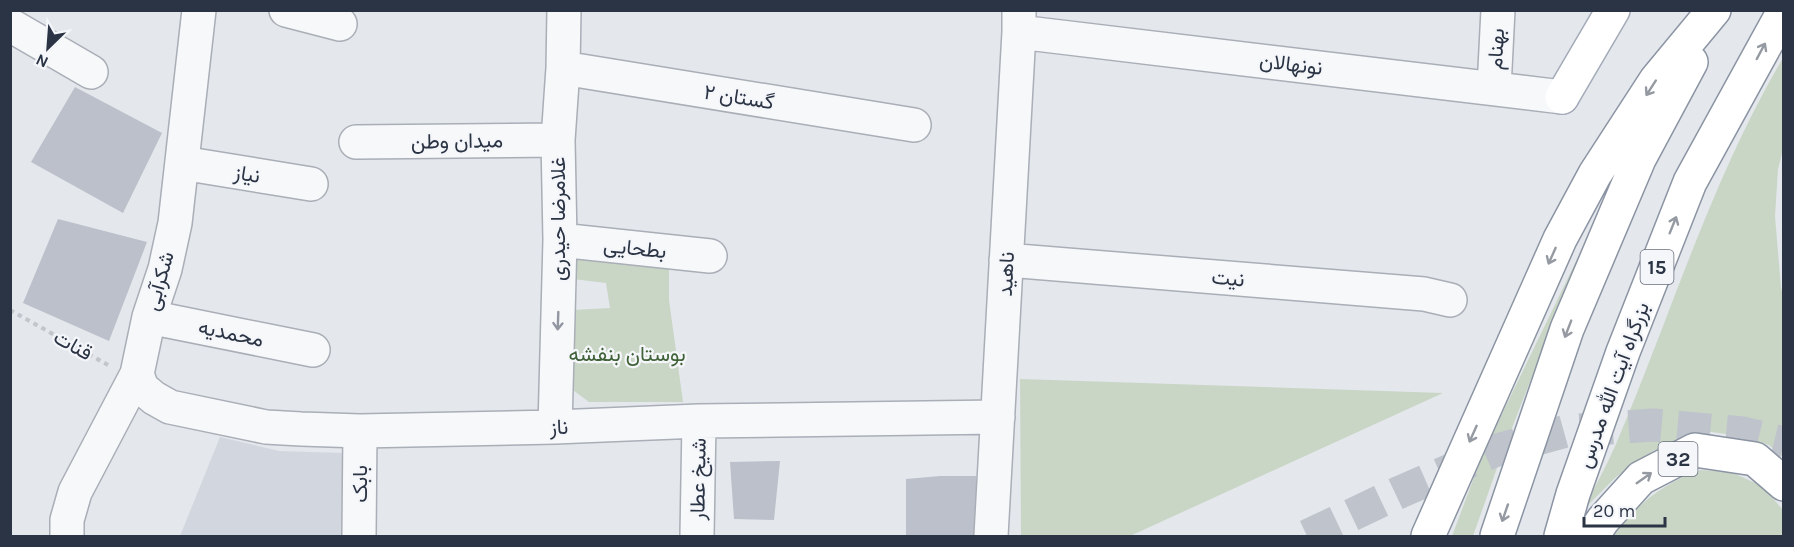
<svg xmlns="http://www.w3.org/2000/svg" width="1794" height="547" font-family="Karla,Vazirmatn,sans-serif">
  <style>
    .built { fill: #d2d6de }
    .green { fill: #c9d6c5 }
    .building { fill: #bbc0ca }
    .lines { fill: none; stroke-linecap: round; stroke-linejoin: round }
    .highway-tunnel { stroke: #bfc3cb; stroke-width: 33; stroke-dasharray: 33 16; stroke-linecap: butt }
    .minor-casing { stroke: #a9aeb7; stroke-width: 36 }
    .major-casing { stroke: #a3abb8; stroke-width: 36 }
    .highway-casing { stroke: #8b94a3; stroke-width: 36 }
    .path { stroke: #c2c5cb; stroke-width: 4; stroke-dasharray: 4.5 4.5; stroke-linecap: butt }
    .minor { stroke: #f7f8fa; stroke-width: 33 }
    .major { stroke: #fff; stroke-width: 33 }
    .highway { stroke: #fff; stroke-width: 33 }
    .oneway { stroke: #959aa2 }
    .oneway2 { stroke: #9196a0 }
    .labels { text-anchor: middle; stroke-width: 4.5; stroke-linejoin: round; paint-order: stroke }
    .shield { fill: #f4f6f9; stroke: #676e7b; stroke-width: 1.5 }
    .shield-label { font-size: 20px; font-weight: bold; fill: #2b3445 }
    .street-label { font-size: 21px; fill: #2b3445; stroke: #f4f6f9 }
    .park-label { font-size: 21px; fill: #3f6138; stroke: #f4f6f9 }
  </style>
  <rect width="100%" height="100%" fill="#e4e7ec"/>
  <!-- built -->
  <path class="built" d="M 220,437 L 279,451 L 344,453 L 342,536 L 180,536 Z"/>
  <!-- green -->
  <path class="green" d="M 1783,58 L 1784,145 L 1778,169 L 1775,216 L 1781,288 L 1784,298 L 1783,457 L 1769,445 L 1740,436 L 1705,431 L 1653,451 L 1616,477 L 1583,510 C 1594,488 1606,467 1616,444 C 1671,315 1711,180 1783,58 Z
    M 1581,251 L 1503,451 L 1473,536 L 1452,536 L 1484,451 Z
    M 577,255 L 669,259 L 669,300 L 683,402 L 589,402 L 565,384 L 573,310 L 610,308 L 606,283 L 573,279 Z
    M 1020,379 L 1443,393 L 1130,536 L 1021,536 Z
    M 1701,470 L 1731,472 L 1762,486 L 1783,510 L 1783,536 L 1614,536 C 1635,505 1665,482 1701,470 Z"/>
  <!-- building -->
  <path class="building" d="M 75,87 L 162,133 L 123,213 L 31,162 Z
    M 58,219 L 147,242 L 109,341 L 23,303 Z
    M 780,461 L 774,520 L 734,519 L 730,462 Z
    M 940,476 L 976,476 L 976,536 L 906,536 L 906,479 Z"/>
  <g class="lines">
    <!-- highway-tunnel -->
    <path class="highway-tunnel" d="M 1307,536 L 1400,492 L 1494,451 L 1566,431 L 1653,425 L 1743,433 L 1784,443"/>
    <defs>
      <path id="minor" d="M 286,10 L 340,24
        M 10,25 L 91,72
        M 1019,32 L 1562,97
        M 563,68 L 914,125
        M 1494,88 L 1498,10
        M 356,142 L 558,140
        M 182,163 L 311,184
        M 560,240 L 710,256
        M 1006,260 L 1424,294 L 1450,300
        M 149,317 L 313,350
        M 137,374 L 142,388 L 154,398 L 170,407 L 266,427 L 301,429 L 360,431 L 555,427 L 699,421 L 998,417
        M 555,427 L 560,240 L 558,140 L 563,68 L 564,10
        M 67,536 L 67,520 L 75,492 L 137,374 L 149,317 L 165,269 L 175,223 L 199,10
        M 359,536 L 360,431
        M 697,536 L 699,421
        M 991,536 L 1019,32 L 1019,11"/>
      <path id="major" d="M 1562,97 L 1613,10"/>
      <path id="highway" d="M 1428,536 L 1560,239 L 1595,174 L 1656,80 L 1714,10
        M 1497,536 L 1567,329 L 1639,159 L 1691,62
        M 1561,536 L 1573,494 L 1623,352 L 1690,182 L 1784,11
        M 1592,536 L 1603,520 L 1641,478 L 1695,450 L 1755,459 L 1784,484"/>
    </defs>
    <!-- minor casing -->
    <use href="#minor" class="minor-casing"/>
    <!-- major casing -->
    <use href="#major" class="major-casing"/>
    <!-- highway casing -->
    <use href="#highway" class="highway-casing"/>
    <!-- path -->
    <path class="path" d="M 10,310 L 108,365"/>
    <!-- minor -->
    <use href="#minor" class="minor"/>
    <!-- major -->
    <use href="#major" class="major"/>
    <!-- highway -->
    <use href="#highway" class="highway"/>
  </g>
  <!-- one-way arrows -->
  <defs><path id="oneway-shaft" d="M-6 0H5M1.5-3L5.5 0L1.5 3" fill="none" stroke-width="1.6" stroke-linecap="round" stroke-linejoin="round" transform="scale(1.5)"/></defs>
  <g class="oneway">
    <use href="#oneway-shaft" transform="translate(1761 51) rotate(-62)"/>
    <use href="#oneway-shaft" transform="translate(1651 88) rotate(123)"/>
    <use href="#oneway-shaft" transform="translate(1673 225) rotate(-68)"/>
    <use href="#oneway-shaft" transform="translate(1552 256) rotate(114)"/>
    <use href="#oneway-shaft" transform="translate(1568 329) rotate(111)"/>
    <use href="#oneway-shaft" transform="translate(1473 434) rotate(114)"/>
    <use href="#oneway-shaft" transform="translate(1644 478) rotate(-35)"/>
    <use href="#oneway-shaft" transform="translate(1505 513) rotate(109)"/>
  </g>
  <use class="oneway2" href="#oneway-shaft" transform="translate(558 321) rotate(92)"/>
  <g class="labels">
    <!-- shield labels -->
    <g class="shield">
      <rect x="1640.5" y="250" width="33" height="34" rx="4.5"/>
      <rect x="1658.5" y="442" width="39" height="34" rx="4.5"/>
    </g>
    <g class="shield-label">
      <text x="1657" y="274">15</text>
      <text x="1678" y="466">32</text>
    </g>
    <!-- street labels -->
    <g class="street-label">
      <text transform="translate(1496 49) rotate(-87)" y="7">بهنام</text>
      <text transform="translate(1291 64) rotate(7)" y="7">نونهالان</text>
      <text transform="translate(739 97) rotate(9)" y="7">گستان ۲</text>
      <text transform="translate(457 141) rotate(-1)" y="7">میدان وطن</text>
      <text transform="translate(247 174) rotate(9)" y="7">نیاز</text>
      <text transform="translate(558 219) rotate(-90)" y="7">غلامرضا حیدری</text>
      <text transform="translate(635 248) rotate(6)" y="7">بطحایی</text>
      <text transform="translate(1006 274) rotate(-87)" y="7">ناهید</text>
      <text transform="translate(1228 278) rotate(5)" y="7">نیت</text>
      <text transform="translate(159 281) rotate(-74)" y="7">شکرآبی</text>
      <text transform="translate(231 333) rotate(12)" y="7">محمدیه</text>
      <text transform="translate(73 345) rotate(29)" y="7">قنات</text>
      <text transform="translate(1613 385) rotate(-70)" y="7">بزرگراه آیت الله مدرس</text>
      <text transform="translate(559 427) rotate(-2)" y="7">ناز</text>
      <text transform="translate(698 479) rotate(-89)" y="7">شیخ عطار</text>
      <text transform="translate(360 484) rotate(-90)" y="7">بابک</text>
    </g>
    <!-- park labels -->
    <g class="park-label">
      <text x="627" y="361">بوستان بنفشه</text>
    </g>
  </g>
  <!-- border -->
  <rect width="1794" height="547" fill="none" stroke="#2b3445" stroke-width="24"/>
  <!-- north arrow -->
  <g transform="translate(48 48) rotate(205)" stroke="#f4f6f9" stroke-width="4.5" paint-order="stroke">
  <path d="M0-4.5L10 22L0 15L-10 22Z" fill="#2b3445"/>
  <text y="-9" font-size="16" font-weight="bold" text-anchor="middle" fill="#2b3445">N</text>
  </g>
  <!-- scale -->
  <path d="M1584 517v9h81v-9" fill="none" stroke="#2b3445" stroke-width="3"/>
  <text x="1593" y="517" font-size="18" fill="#2b3445" stroke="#f4f6f9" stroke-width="4.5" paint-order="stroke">20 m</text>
</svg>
